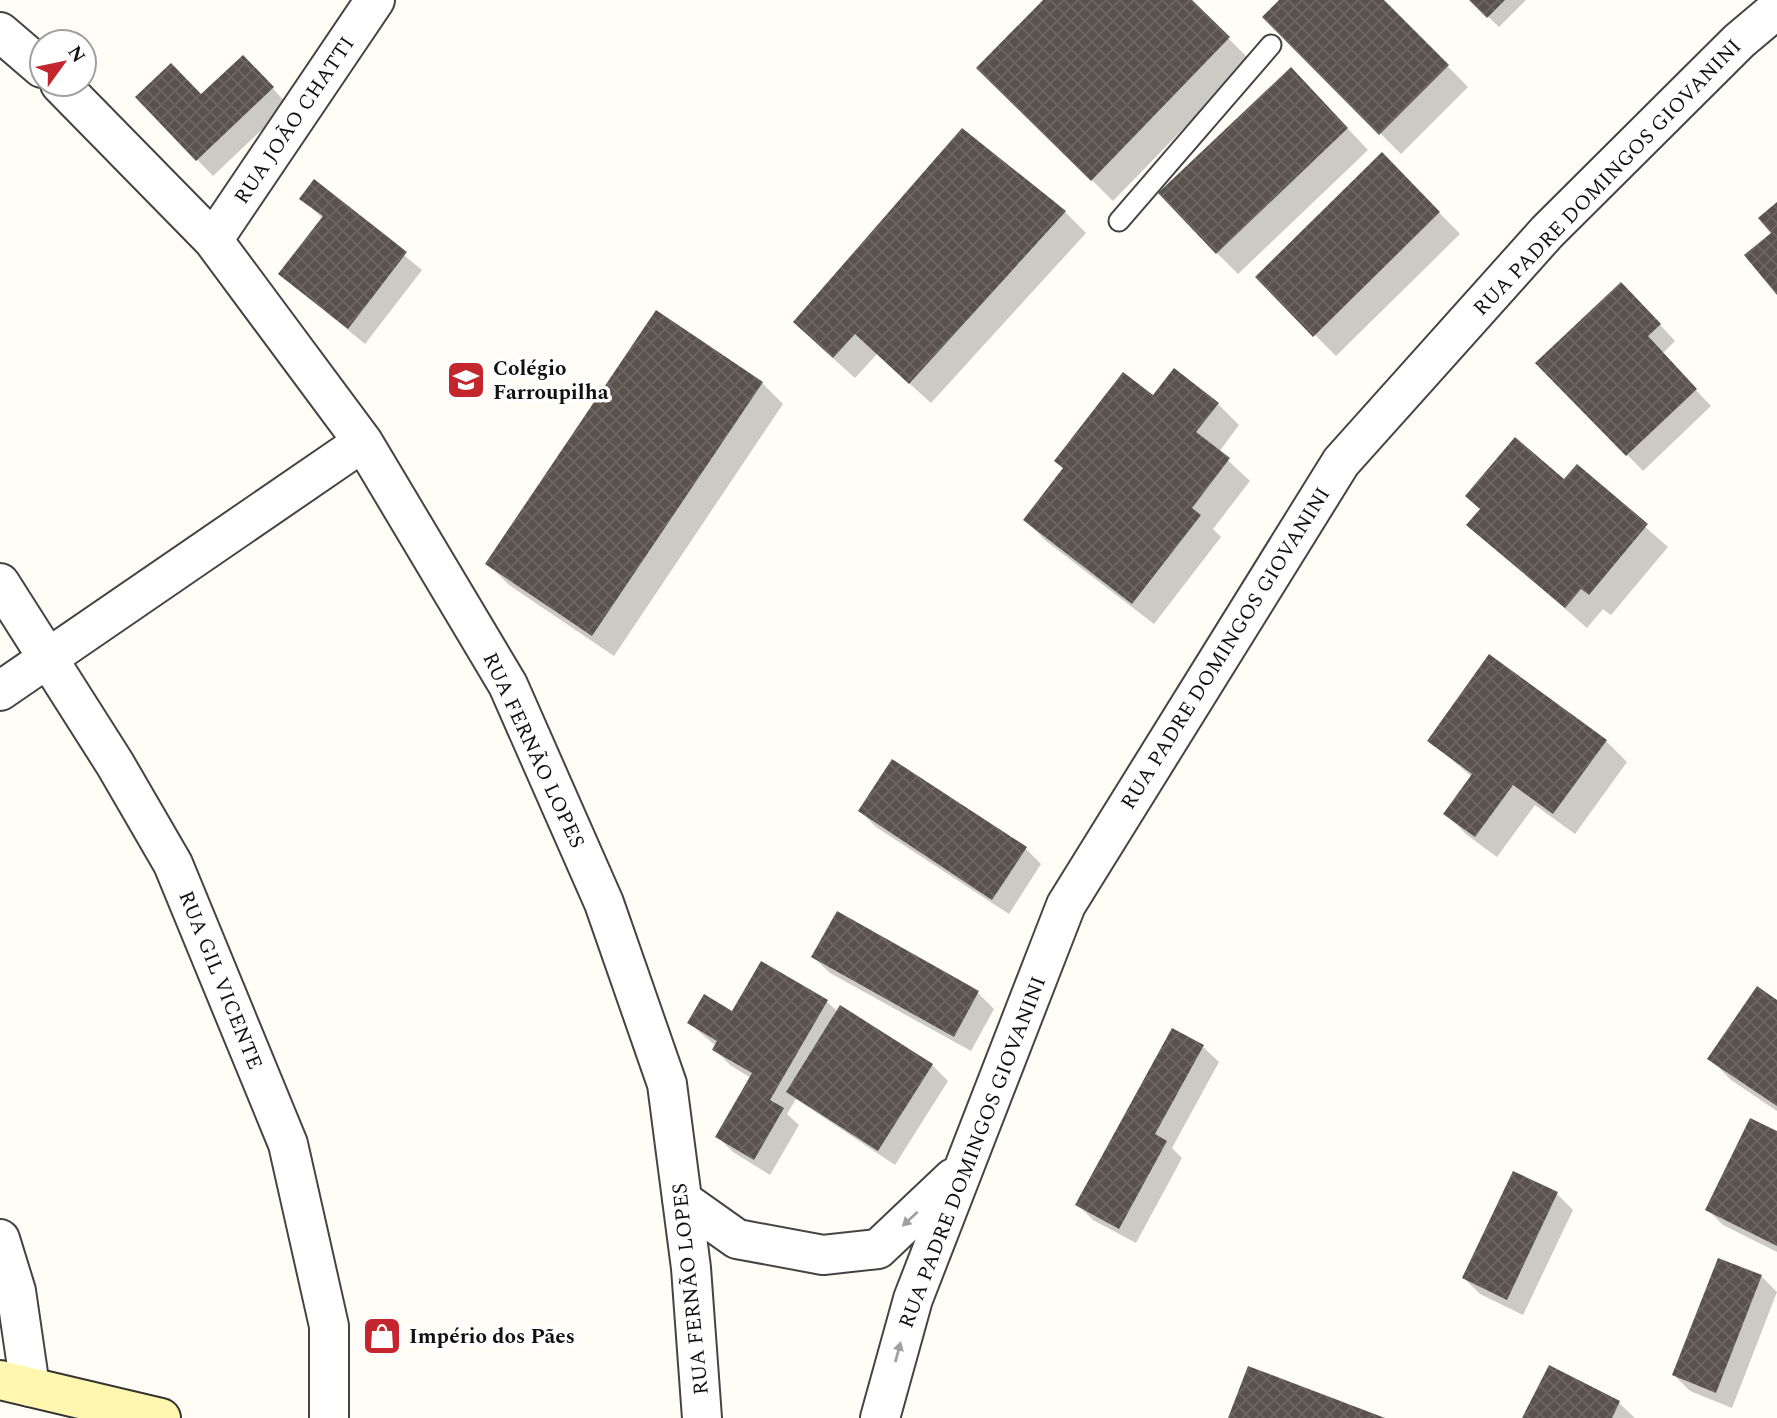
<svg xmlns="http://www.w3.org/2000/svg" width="1777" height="1418" font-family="Spectral,serif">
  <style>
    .shadow { fill: #0003 }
    .building { fill: url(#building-cross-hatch) }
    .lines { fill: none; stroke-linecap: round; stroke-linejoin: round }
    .service-casing { stroke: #444; stroke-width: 23 }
    .minor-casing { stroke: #444; stroke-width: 42 }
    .secondary-casing { stroke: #333; stroke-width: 42 }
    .service { stroke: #fff; stroke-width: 19 }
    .minor { stroke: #fff; stroke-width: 38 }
    .secondary { stroke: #fff6b0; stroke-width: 38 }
    .oneway { fill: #a0a0a0 }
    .labels { text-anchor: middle; stroke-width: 7; stroke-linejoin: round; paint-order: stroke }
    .street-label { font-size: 21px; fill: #111; stroke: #fff }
    .poi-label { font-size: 21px; font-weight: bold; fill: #111; stroke: #fff; text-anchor: start }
  </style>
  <defs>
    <pattern id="building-cross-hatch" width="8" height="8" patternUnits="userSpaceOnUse" patternTransform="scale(1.75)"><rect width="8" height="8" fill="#5a524d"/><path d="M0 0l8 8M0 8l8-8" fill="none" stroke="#6d6662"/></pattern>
  </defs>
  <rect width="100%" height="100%" fill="#fffdf5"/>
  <!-- shadow -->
  <path class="shadow" d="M 1045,0 L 1190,0 L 1250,60 L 1113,201 L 979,68 Z
    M 1281,0 L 1382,0 L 1468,87 L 1401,154 L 1264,17 Z
    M 1471,0 L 1526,0 L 1499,27 Z
    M 259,73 L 288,105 L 213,176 L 137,97 L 202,96 Z
    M 1312,91 L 1368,150 L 1238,274 L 1217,253 Z
    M 962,131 L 1065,212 L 1086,233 L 931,403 L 877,354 L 855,378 L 816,343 Z
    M 1382,154 L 1460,234 L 1336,356 L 1257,277 Z
    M 314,182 L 422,270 L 365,344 L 280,274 L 323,219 L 302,198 Z
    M 1637,300 L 1675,341 L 1662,354 L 1711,406 L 1643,471 L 1538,363 Z
    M 762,383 L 783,404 L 614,656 L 509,585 L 488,564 Z
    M 1218,404 L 1239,425 L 1219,452 L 1250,481 L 1213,529 L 1221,537 L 1154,624 L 1046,541 L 1025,520 Z
    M 1577,467 L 1668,547 L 1611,615 L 1603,609 L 1587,628 L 1469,525 L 1564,481 Z
    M 1429,740 L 1606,741 L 1627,762 L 1575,834 L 1535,805 L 1497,857 L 1467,835 L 1446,814 L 1472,777 Z
    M 860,811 L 1025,848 L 1041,864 L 1009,914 L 876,827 Z
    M 813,957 L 978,993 L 994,1009 L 971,1051 L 830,973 Z
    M 762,963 L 827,1002 L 838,1012 L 841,1007 L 932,1065 L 948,1081 L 895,1165 L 796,1099 L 787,1114 L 799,1125 L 770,1175 L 733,1152 L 717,1136 L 751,1078 L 730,1065 L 714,1049 L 716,1046 L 689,1023 L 732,1013 Z
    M 1777,1002 L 1777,1111 L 1731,1080 L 1710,1059 Z
    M 1202,1046 L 1219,1062 L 1172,1148 L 1182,1158 L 1136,1243 L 1093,1220 L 1077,1204 Z
    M 1777,1133 L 1777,1252 L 1723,1225 L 1707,1209 Z
    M 1557,1194 L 1573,1210 L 1523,1315 L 1480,1294 L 1464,1278 Z
    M 1761,1276 L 1777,1292 L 1732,1408 L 1690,1391 L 1674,1375 Z
    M 1550,1367 L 1619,1403 L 1635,1418 L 1524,1418 Z"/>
  <!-- building -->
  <path class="building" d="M 1043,0 L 1192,0 L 1230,37 L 1091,181 L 976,68 Z
    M 1279,0 L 1384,0 L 1449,65 L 1379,135 L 1262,17 Z
    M 1469,0 L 1505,0 L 1487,18 Z
    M 243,55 L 274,87 L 196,161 L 135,97 L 171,63 L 201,94 Z
    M 1291,67 L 1348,128 L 1216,254 L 1158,193 Z
    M 962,128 L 1066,211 L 909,384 L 855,334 L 833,358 L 793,322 Z
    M 1382,152 L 1440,212 L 1313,337 L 1255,277 Z
    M 314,179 L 407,252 L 348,329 L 278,274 L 323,216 L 299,199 Z
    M 1777,202 L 1777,295 L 1744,255 L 1771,233 L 1758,218 Z
    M 1621,282 L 1661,324 L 1648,336 L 1697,389 L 1626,456 L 1535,363 Z
    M 656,310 L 763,382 L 592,636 L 485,564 Z
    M 1174,368 L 1219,403 L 1196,432 L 1230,458 L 1192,508 L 1201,515 L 1132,604 L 1023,520 L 1063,468 L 1054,461 L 1123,372 L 1153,395 Z
    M 1515,437 L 1564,479 L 1577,464 L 1648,524 L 1589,595 L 1581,589 L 1565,608 L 1466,525 L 1480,509 L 1465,496 Z
    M 1489,654 L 1607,740 L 1553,814 L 1513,785 L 1475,837 L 1443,814 L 1472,774 L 1427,741 Z
    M 892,759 L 1027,847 L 992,900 L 858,811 Z
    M 837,911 L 979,991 L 954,1037 L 811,957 Z
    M 761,961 L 828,1000 L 770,1100 L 784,1108 L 754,1160 L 715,1137 L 752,1073 L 712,1050 L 717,1041 L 687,1023 L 704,994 L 732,1011 Z
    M 1757,986 L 1777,1000 L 1777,1106 L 1707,1059 Z
    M 840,1005 L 933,1064 L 878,1151 L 786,1092 Z
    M 1172,1028 L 1204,1045 L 1155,1134 L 1167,1141 L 1119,1229 L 1075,1205 Z
    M 1750,1118 L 1777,1131 L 1777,1246 L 1705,1210 Z
    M 1513,1171 L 1558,1192 L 1507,1300 L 1462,1278 Z
    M 1718,1258 L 1762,1275 L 1716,1393 L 1672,1375 Z
    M 1549,1365 L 1620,1401 L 1612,1418 L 1522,1418 Z
    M 1248,1366 L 1385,1418 L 1228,1418 Z"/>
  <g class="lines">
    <defs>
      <path id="service" d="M 1119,221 L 1271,45"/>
      <path id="minor" d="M 0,32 L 42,68
        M 60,84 L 213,240 L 363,442 L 508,685 L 604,903 L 667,1084 L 691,1268 L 702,1418
        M 213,240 L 375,0
        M 0,583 L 115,764 L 173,864 L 288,1144 L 329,1326 L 329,1418
        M 0,691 L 363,442
        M 682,1200 L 737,1239 L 823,1255 L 878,1249 L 953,1178
        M 0,1239 L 16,1291 L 30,1387
        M 880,1418 L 913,1299 L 1066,905 L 1341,462 L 1547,232 L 1739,41 L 1777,9"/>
      <path id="secondary" d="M 0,1380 L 161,1418"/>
    </defs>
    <!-- service casing -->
    <use href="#service" class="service-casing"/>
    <!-- minor casing -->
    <use href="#minor" class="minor-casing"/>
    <!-- secondary casing -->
    <use href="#secondary" class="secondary-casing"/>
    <!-- service -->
    <use href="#service" class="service"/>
    <!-- minor -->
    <use href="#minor" class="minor"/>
    <!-- secondary -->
    <use href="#secondary" class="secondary"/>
  </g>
  <!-- one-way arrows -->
  <defs><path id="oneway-solid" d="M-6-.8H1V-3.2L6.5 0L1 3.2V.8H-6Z" transform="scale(1.75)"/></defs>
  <g class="oneway">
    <use href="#oneway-solid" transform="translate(910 1219) rotate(137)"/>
    <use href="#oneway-solid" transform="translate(898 1352) rotate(-75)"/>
  </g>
  <!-- icons -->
  <defs>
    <symbol id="school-square" viewBox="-11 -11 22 22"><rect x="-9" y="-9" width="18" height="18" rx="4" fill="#c4262e" stroke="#fff"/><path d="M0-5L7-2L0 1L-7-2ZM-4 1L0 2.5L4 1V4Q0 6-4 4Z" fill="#fff"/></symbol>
    <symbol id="shop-square" viewBox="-11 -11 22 22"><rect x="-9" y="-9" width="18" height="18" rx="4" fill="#c4262e" stroke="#fff"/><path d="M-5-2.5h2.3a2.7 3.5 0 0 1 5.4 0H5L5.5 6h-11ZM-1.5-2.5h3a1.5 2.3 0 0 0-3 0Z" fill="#fff"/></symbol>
  </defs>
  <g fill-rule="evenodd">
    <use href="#school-square" x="444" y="358" width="44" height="44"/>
    <use href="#shop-square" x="360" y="1314" width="44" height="44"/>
  </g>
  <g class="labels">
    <!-- street labels -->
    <g class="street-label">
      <text transform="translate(294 120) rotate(-56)" y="7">RUA JOÃO CHATTI</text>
      <text transform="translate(1607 177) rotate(-46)" y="7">RUA PADRE DOMINGOS GIOVANINI</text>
      <text transform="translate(1225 648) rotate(-58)" y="7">RUA PADRE DOMINGOS GIOVANINI</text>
      <text transform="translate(534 750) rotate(65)" y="7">RUA FERNÃO LOPES</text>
      <text transform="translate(221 980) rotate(68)" y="7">RUA GIL VICENTE</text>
      <text transform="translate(972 1152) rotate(-69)" y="7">RUA PADRE DOMINGOS GIOVANINI</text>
      <text transform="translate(690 1289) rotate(-96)" y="7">RUA FERNÃO LOPES</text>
    </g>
    <!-- poi labels -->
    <g class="poi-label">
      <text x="493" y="375">Colégio<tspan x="493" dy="24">Farroupilha</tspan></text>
      <text x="409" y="1343">Império dos Pães</text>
    </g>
  </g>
  <!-- north arrow -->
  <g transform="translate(63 63) rotate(57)"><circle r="33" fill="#ffffff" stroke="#a0a0a0" stroke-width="2"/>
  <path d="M0-5L12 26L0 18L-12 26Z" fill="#c4262e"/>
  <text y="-10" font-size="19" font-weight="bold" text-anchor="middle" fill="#111111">N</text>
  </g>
</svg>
